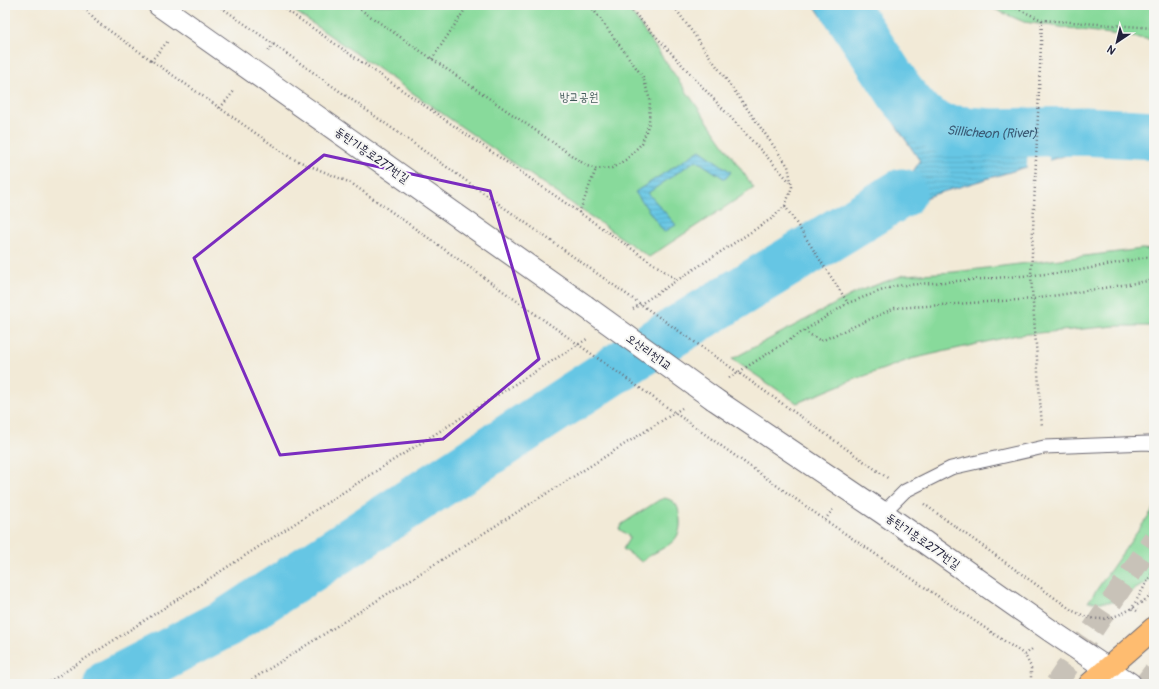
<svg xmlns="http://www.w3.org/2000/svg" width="1159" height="689" font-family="Pangolin,'Poor Story',sans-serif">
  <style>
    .green { fill: #88da9b; stroke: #557e6b }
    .water { fill: url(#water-rules); stroke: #447490 }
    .pier { fill: #f2ead7 }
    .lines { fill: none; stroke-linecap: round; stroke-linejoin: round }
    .river { stroke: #66c6e4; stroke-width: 49 }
    .tertiary-tunnel { stroke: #c8c2b8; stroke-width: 22; stroke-dasharray: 22 11; stroke-linecap: butt }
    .trunk-tunnel { stroke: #c8c2b8; stroke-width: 22; stroke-dasharray: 22 11; stroke-linecap: butt }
    .service-casing { stroke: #6b6872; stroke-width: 15 }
    .tertiary-casing { stroke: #6b6872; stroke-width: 24 }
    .primary-casing { stroke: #6b6872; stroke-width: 24 }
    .path { stroke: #6b6872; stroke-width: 2.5; stroke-dasharray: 1 3; stroke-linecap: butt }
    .service { stroke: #fff; stroke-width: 13 }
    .tertiary { stroke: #fff; stroke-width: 22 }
    .primary { stroke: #febc70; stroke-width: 22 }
    .tertiary-bridge-casing { stroke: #6b6872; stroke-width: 24; stroke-linecap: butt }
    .path-bridge { stroke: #6b6872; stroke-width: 2.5; stroke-dasharray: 1 3; stroke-linecap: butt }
    .tertiary-bridge { stroke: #fff; stroke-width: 22 }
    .marked { fill: none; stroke: #7b2cbf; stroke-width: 3; stroke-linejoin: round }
    .labels { text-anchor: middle; stroke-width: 4; stroke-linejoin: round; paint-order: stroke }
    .park-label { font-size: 12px; fill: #415958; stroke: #f6f6f2 }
    .street-label { font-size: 12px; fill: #22223b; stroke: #f6f6f2 }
    .water-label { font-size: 13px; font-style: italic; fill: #3a5b76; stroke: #f6f6f2 }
  </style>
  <defs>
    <pattern id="water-rules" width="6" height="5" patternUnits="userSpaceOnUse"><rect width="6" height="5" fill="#66c6e4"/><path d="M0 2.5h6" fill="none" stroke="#58aac4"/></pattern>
  </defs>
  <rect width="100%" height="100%" fill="#f6f6f2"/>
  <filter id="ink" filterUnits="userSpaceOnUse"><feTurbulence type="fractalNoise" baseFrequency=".025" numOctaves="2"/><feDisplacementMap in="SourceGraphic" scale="8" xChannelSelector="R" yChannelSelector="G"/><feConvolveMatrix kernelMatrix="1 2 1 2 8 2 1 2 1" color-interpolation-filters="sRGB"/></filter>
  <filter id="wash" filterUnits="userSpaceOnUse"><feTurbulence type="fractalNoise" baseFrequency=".012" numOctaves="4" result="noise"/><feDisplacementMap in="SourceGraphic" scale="16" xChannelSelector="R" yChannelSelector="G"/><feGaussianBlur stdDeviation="0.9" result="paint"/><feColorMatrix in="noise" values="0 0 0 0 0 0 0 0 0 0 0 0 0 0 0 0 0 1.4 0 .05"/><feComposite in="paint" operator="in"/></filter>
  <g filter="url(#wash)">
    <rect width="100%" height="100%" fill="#f2ead7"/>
    <!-- green -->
    <path class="green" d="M 286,5 L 626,5 L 754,188 L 649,257 Z
      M 985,5 L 1154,5 L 1154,40 L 1024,22 Z
      M 1142,249 L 1154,250 L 1154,326 L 1115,326 L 1017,335 L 911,359 L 848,382 L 797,403 L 732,359 L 859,291 L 904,275 L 954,272 Z
      M 665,498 C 673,500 678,504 679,513 C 686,548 659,545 642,562 L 623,549 L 630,537 L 619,529 L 622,524 L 659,500 Z
      M 1154,508 L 1154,578 L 1114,602 L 1088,602 Z"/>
    <!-- water -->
    <path class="water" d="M 814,5 L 835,5 L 838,10 L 840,32 L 938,150 L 1071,123 L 1154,128 L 1154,152 L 1087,149 L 929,196 L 676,352 L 677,343 L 671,347 L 900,191 L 920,161 Z
      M 700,150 L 731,172 L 725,179 L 696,160 L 648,193 L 676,225 L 664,232 L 635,192 Z
      M 643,362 L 652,371 L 159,684 L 141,684 Z"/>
    <!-- pier -->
    <path class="pier" d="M 1049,125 L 1049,163 L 1027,169 L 1028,130 Z
      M 688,333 L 699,340 L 677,353 L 675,353 L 674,347 L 671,349 L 669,346 Z
      M 642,360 L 653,369 L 653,372 L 624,391 L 610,381 Z"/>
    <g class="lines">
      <!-- river -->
      <g class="river">
        <path id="s1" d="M 843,5 L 902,95 L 921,117 L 943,129 L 991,133 L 1084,131 L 1154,135"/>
        <path d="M 108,684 L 226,623 L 643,351 L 902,193"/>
      </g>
    </g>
  </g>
  <g filter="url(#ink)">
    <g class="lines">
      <!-- tertiary-tunnel -->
      <path class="tertiary-tunnel" d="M 1056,684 L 1154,539"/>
      <!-- trunk-tunnel -->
      <path class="trunk-tunnel" d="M 1145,684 L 1154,672"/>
      <defs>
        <path id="service" d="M 883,513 L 905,491 L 951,468 L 1044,447 L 1148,443 L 1154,444"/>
        <path id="tertiary" d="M 159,5 L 585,306
          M 714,399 L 883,513 L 1051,631 L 1130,684"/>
        <path id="primary" d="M 1090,684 L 1154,628"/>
      </defs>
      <!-- service casing -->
      <use href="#service" class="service-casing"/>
      <!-- tertiary casing -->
      <use href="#tertiary" class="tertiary-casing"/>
      <!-- primary casing -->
      <use href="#primary" class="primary-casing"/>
      <!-- path -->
      <path class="path" d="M 81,5 L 97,22 L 291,158 L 351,183 L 555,328
        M 218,5 L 619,289
        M 279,5 L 677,280
        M 354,5 L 587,166 L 596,169 L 612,168 L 627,159 L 642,143 L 649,123 L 650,100 L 643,77 L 590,5
        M 627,5 L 791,183
        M 1009,5 L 1042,20 L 1154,28
        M 1042,20 L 1031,276 L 1042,427
        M 268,51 L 274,44
        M 432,59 L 468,5
        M 151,61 L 168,41
        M 220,108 L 235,90
        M 785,206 L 848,303
        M 579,213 L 596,169
        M 633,309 L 771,219 L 785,206 L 792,187 L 788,166 L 673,5
        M 804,331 L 821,341 L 895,308 L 1033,299 L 1148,281 L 1154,282
        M 729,378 L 848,303 L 894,286 L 1071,272 L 1147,257 L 1154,258
        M 746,378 L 889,479
        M 685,420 L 825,520 L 1025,655 L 1031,667 L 1031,684
        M 924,504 L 1073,611 C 1078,613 1083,616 1088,617 C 1111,625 1136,606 1154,594
        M 825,520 L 833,509
        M 1137,611 L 1132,608 L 1154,570
        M 1025,655 L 1032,649
        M 46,684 L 384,466 L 587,339
        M 245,684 L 682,408"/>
      <!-- service -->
      <use href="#service" class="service"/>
      <!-- tertiary -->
      <use href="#tertiary" class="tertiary"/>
      <!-- primary -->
      <use href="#primary" class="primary"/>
      <defs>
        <path id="tertiary-bridge" d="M 585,306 L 714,399"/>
      </defs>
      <!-- tertiary-bridge casing -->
      <use href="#tertiary-bridge" class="tertiary-bridge-casing"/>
      <!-- path-bridge -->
      <path class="path-bridge" d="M 619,289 L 746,378
        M 555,328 L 685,420"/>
      <!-- tertiary-bridge -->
      <use href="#tertiary-bridge" class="tertiary-bridge"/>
    </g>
  </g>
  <!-- marked area -->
  <path class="marked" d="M 324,155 L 490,191 L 539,359 L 443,439 L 280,455 L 194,258 Z"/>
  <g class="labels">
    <!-- park labels -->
    <g class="park-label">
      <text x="579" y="101">방교공원</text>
    </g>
    <!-- street labels -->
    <g class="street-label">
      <text transform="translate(372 155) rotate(35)" y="4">동탄기흥로277번길</text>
      <text transform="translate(649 352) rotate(36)" y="4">오산리천1교</text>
      <text transform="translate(923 541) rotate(35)" y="4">동탄기흥로277번길</text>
    </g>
    <!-- water labels -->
    <g class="water-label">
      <text dy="5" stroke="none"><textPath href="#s1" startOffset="211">Sillicheon (River)</textPath></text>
    </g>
  </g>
  <!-- margin -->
  <rect width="1159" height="689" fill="none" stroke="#f6f6f2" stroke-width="20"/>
  <!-- north arrow -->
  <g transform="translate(1117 42) rotate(215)" stroke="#f6f6f2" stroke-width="3" paint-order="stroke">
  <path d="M0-3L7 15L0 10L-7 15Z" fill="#22223b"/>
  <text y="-6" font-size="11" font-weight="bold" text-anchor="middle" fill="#22223b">N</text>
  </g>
</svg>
